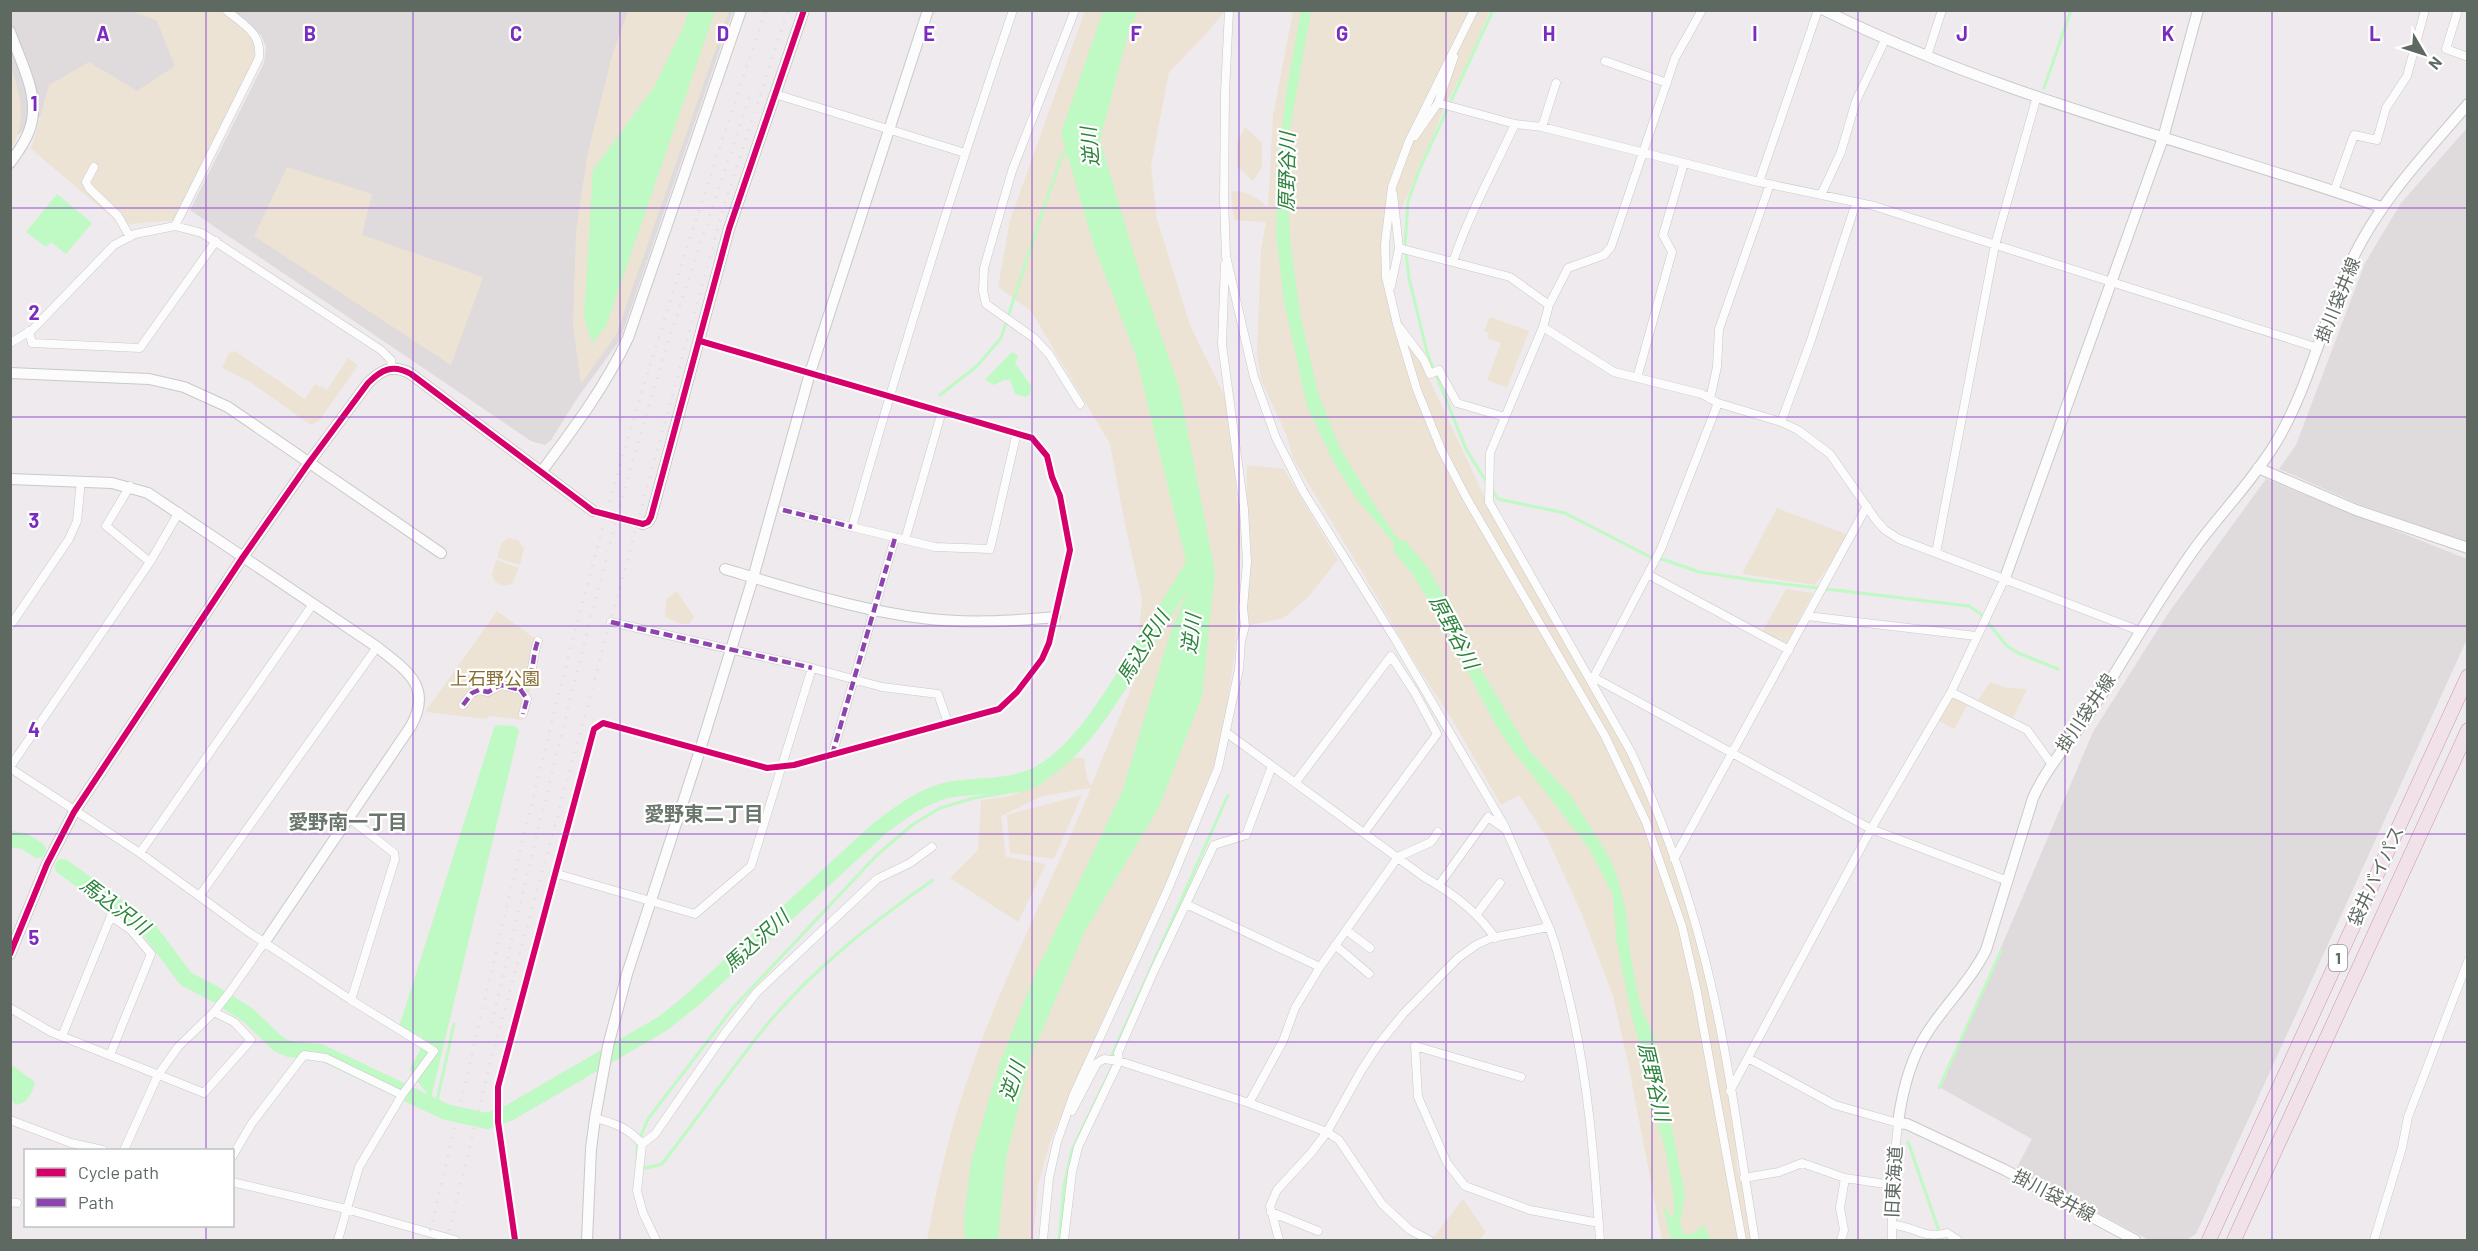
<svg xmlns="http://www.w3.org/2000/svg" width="2478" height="1251" font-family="Barlow,'Noto Sans JP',sans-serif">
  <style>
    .industrial { fill: #dfdadc }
    .green { fill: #ede3d5 }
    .water { fill: #bff9c4 }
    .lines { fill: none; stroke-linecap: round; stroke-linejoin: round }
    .stream { stroke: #bff9c4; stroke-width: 3 }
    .river { stroke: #bff9c4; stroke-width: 16 }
    .secondary-tunnel { stroke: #cbcaca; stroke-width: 10; stroke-dasharray: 10 5; stroke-linecap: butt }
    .street-casing { stroke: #c9c9c9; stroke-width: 9 }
    .secondary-casing { stroke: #c8c9c8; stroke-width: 12 }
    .highway-casing { stroke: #c896b6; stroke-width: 15 }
    .street { stroke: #fdfcfc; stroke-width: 8 }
    .secondary { stroke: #fdfcfc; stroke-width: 10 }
    .highway { stroke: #f1e2ea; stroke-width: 14 }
    .rail { stroke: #e2e2e2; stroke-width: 3; stroke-dasharray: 1.5 8; stroke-linecap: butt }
    .quiet { stroke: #8e44ad; stroke-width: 4.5; stroke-dasharray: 9 4.5; stroke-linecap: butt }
    .cycleway-casing { stroke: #fff; stroke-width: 10 }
    .cycleway { stroke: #d6006c; stroke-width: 6 }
    .grid { fill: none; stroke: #7b2cbf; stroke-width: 1.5; stroke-opacity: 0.55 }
    .labels { text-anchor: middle; stroke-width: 4.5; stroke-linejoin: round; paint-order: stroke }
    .shield { fill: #fff; stroke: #8e9690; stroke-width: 1.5 }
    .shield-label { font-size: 16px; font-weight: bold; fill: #5e6961 }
    .street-label { font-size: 18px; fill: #5e6961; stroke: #fff }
    .park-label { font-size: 18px; fill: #886f2e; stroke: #fff }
    .water-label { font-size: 20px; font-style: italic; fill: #2d833d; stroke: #fff }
    .neighbourhood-label { font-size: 20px; font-weight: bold; fill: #6a766c; stroke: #fff }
    .grid-label { font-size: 20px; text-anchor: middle; font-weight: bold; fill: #7b2cbf; stroke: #fff; stroke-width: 4.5; stroke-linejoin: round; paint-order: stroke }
  </style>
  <rect width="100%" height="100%" fill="#efeaed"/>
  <!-- industrial -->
  <path class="industrial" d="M 166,10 L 187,74 L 127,113 L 91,75 L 14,138 L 11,143 L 11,11 Z
    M 231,11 L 733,11 L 620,340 L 578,397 L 551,440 L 545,445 L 531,441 L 190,210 L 264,63 L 266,47 L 261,35 Z
    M 2467,128 L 2467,542 L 2361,505 L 2279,469 L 2296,445 L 2365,263 L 2401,203 Z
    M 2266,479 L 2467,559 L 2467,639 L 2196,1234 L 2186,1240 L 2149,1240 L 2016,1169 L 2032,1139 L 1941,1088 L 2093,732 L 2167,615 Z"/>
  <!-- green -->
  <path class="green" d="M 132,11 L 226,11 L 255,42 L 254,59 L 178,220 L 129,224 L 115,220 L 31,149 L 49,85 L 89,62 L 137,91 L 175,66 L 157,21 Z
    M 628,11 L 729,11 L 616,335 L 581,384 L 573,325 L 576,232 L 587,157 L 611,59 Z
    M 1085,11 L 1225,11 L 1207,33 L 1169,72 L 1151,166 L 1157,219 L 1190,325 L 1229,405 L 1240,536 L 1235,651 L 1224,726 L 1217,758 L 1198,804 L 1182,855 L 1125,977 L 1100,1025 L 1050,1142 L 1038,1185 L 1033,1240 L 927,1240 C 936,1192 946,1145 961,1099 C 995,992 1048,891 1091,788 L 1042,796 L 1001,816 L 1006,857 L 1046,864 L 1018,922 L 950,878 L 978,850 L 981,800 L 1006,797 L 1040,785 L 1072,758 L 1084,758 L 1087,778 L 1091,786 L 1135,679 L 1142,599 L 1125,525 L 1110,444 L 1031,311 L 998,287 L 1010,220 Z
    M 1293,11 L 1490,11 L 1468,63 L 1444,108 L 1421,166 L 1385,244 L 1392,300 L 1492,513 L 1643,776 L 1695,926 L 1710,989 L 1735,1120 L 1737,1166 L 1751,1219 L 1754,1240 L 1662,1240 L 1628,1063 L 1613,996 L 1581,912 L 1548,840 L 1519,795 L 1501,805 L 1456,726 L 1417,666 L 1364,575 L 1293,459 L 1286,434 L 1261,380 L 1257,353 L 1261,249 L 1266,222 L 1234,220 L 1231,191 C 1247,191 1258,197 1268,208 L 1273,116 Z
    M 10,64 C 20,94 28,119 11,149 Z
    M 1245,127 L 1262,143 L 1262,167 L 1253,181 L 1237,166 L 1237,143 Z
    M 287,167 L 372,194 L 362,235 L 483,277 L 451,365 L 254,236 Z
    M 1490,317 L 1529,331 L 1507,388 L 1487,380 L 1501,343 L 1487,338 L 1489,333 L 1484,331 Z
    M 235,351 L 305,399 L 315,384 L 327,390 L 348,358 L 358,365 L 320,420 L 311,425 L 250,382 L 222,368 L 229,353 Z
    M 1247,465 L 1284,469 L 1338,560 L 1309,596 L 1284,618 L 1245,626 Z
    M 1777,508 L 1851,536 L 1815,585 L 1742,574 Z
    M 509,538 L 518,540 L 524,548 L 520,565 L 497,558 L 502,542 Z
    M 496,560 L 519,568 L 512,584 L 503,586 L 495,582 L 492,574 Z
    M 1786,589 L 1813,593 L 1787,643 L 1762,632 Z
    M 677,591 L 694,617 L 689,624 L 680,624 L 665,617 L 666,600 Z
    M 497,611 L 541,643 L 523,720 L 489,716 L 487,719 L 425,712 Z
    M 1990,682 L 2008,688 L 2027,689 L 2013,718 L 1978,700 Z
    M 1952,696 L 1968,704 L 1954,729 L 1939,721 Z
    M 1082,795 L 1054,859 L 1010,853 L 1007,815 Z
    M 1463,1199 L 1486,1232 L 1479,1240 L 1436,1240 L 1432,1239 Z"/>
  <!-- water -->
  <path class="water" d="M 688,11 L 715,11 L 606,326 L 592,343 L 584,317 L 593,170 L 654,87 L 684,26 Z
    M 1103,11 L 1138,11 L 1129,30 L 1100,140 L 1141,278 L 1179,387 L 1215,572 L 1202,697 L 1159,807 L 1085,931 L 1030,1059 L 1006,1159 L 998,1240 L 965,1240 L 964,1218 L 971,1161 L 999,1065 L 1035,974 L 1122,792 L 1169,637 L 1191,581 L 1135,353 L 1094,246 L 1061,133 Z
    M 1301,11 L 1311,11 L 1289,135 L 1287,187 L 1291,248 L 1301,319 L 1318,393 L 1340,448 L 1374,504 L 1440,601 L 1529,750 L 1570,795 L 1607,853 L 1617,875 L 1626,911 L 1630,953 L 1640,1005 L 1654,1036 L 1685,1195 L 1680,1224 L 1684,1235 L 1694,1233 L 1704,1225 L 1711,1240 L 1671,1240 L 1663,1205 L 1673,1219 L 1674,1201 L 1666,1152 L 1655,1114 L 1648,1072 L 1632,1018 L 1623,974 L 1616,938 L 1613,895 L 1588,847 L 1508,744 L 1494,722 L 1446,630 L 1394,543 L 1356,498 L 1333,461 L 1307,406 L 1284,302 L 1276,234 L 1278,167 L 1286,93 Z
    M 57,194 L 92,223 L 66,254 L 51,242 L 46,247 L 26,232 Z
    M 1012,352 L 1018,356 L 1015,363 L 1031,386 L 1030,394 L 1026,397 L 1015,394 L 1010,380 L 1004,380 L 994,385 L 985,380 Z
    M 495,725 L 515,726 L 519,731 L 431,1098 L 414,1077 L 410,1069 L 419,1052 L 422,1037 L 399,1027 Z
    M 13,1066 L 35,1082 C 32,1093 29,1102 16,1105 L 11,1099 L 11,1067 Z"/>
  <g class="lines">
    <!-- stream -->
    <path class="stream" d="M 2044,88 L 2071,10
      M 940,395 L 977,366 L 1001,338 L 1043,210 L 1060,161 L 1068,147
      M 1487,483 L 1466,449 L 1427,352 L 1409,278 L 1405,245 L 1408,201 L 1421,166 L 1493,10
      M 1491,488 L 1498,499 L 1565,513 L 1656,560 L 1662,559 L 1699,572 L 1767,582 L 1969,606 L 1981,614 L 2007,646 L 2018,653 L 2058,669
      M 1112,1055 L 1228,795
      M 1939,1088 L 2001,951
      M 446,1112 L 436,1105 L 454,1024
      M 1908,1142 L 1939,1231 L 1940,1240
      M 637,1160 L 637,1145 L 648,1119 L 733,1008 L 877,855 L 912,825 L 940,808 L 974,798 L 1027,789 L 1042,782 L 1065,760 L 1090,726
      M 641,1165 L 646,1168 L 662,1164 C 699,1117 732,1067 770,1021 C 817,966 874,921 933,880
      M 1059,1240 L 1064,1186 L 1072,1150 L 1112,1067"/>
    <!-- river -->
    <path class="river" d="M 1401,548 L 1421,572 L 1436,598
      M 10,839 L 24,841 L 38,850
      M 63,867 L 147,927 L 186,979 L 217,995
      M 229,1003 L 248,1015 L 278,1044 L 289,1049 L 320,1052 L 446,1112 L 487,1121 L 509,1113 L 662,1024 L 690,1002 L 880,828 C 901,812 922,796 948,790 C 974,785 1005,788 1030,778 C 1077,760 1116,689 1142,648 C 1161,617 1181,586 1200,555"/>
    <!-- secondary-tunnel -->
    <path class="secondary-tunnel" d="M 593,511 L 643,524"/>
    <defs>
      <path id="street" d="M 1013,10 C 955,181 901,353 852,527 L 935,547 L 990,549 L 1017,432
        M 1075,10 L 1012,171 L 984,268 L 983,291 L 986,304 L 1034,338 L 1049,354 L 1080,404
        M 1229,10 L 1225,93 L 1224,199 L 1226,256 L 1254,377 L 1276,438 L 1303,491 L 1395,639 L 1504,825 L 1549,927 C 1558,949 1562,971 1568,994 C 1588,1075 1594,1158 1600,1240
        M 1474,10 L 1409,141 L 1392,187 L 1385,244 L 1386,277 L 1397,324 L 1417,390 L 1441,449 L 1466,497 L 1605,736 L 1646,822 L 1682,926 L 1697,992 L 1742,1240
        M 1702,10 L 1675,58 L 1611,247 L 1604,255 L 1568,268 L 1549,305 L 1543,327 L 1490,453 L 1489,502 L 1631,752 C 1666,826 1694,909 1712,989 C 1731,1072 1741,1157 1755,1240
        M 2458,10 L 2446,49 L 2468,57
        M 1927,56 L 1942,10
        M 1605,61 L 1667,83
        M 775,94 L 965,153
        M 1438,103 L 1515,124 L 1542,127 L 1759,182 L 1874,206 L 2318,348
        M 1542,127 L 1556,83
        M 1415,136 L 1438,103 L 1454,57
        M 94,167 L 86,182 L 89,188 L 118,216 L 130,237
        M 1759,182 L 1818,10
        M 2334,191 L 2354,135 L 2377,140 L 2386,108 L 2407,76 L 2425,10
        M 1821,195 L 1841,152 L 1856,101 L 1885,40
        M 175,226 L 259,58 C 262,33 244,25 226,10
        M 1399,248 L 1510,277 L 1549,305
        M 1453,262 C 1469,214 1494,170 1515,124
        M 1391,286 L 1399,248 L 1393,194
        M 1543,327 L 1614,372 L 1702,394 L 1718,403 L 1781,422 L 1798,430 L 1830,454 L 1876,520 L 1885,530 L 1899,539 L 2140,631
        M 1400,328 L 1424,360 L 1430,374 L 1439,370 L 1457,403 L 1505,417
        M 29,331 L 32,343 L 140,348 L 216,241
        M 10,343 L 32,330 L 114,245 L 135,234 L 175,226 L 202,233 L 381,350 L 391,360 L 392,367
        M 1637,378 L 1672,252 L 1663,235 L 1684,163
        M 1710,399 L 1717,367 L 1719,329 L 1770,184
        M 1781,422 L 1810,343 L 1856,203
        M 130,486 L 106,526 L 150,562
        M 783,510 L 852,527
        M 905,540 L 942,411
        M 1936,553 L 1995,245 L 2037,96
        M 1649,575 L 1789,650
        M 1807,616 L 1976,636
        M 611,622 L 812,668
        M 10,626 L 69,539 L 77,521 L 81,481
        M 1593,677 L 1871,829 L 2008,881
        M 1592,680 L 1661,549 L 1718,403
        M 520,689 L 527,699 L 523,714
        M 1951,692 L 2027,730 L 2051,763
        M 463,705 L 472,693 L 479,690 L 488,692 L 501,685 L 517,689 C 536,683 531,656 538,641
        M 1227,733 L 1424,877 C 1451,892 1478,912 1495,938
        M 832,755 L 895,538
        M 10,767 L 150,562 L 179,512
        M 10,768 L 140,853 L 247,931 L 351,1000 L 395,859 L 394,853 L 348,817
        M 1295,783 L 1391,656 L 1415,693 L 1437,734 L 1364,833
        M 140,853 L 313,604
        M 1674,859 L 1867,506
        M 554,873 L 695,914 L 751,866 L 812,668 L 882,687 L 938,694 L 948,723
        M 1439,885 L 1488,817 L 1505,829
        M 200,895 L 377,647
        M 1186,904 L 1320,967
        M 1476,915 L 1500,883
        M 1346,930 L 1370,948
        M 1335,945 L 1369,974
        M 10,1008 L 51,1032 L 204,1093 L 251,1040 L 234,1022 L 214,1012
        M 62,1036 L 111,916 L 131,930 L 151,954 L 110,1055
        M 1748,1058 L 1835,1105 L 1898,1123 L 1892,1185 L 1892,1240
        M 1521,1077 L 1415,1046 L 1418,1097 L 1447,1163 L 1465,1186 L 1530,1210 L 1599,1223
        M 1730,1091 L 1871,829 L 1951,692 L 2005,578
        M 1249,1103 L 1283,1041 L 1295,1008 L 1320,967 L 1398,857 L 1431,842 L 1438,832
        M 1072,1111 L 1097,1063 L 1104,1059 L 1119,1061 L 1249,1103 L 1327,1132 L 1339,1140 L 1382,1204 L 1410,1230 L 1429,1240
        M 595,1118 C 614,1123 629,1128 642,1144 L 637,1191 L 643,1213 L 656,1240
        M 10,1120 L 71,1143 L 103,1150
        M 642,1144 L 655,1134 L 725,1033 L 757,992 L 877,879 L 910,863 L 932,847
        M 124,1150 L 158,1075 L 178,1047 L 214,1012 L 229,993 L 264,943
        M 232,1157 L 252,1123 L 304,1055 L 326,1058 L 402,1095
        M 1744,1178 L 1779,1172 L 1802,1163 L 1845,1178 L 1892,1185
        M 232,1182 L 346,1209 L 455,1240
        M 10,1202 L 17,1203
        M 1271,1212 L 1318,1231
        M 1892,1225 C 1913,1225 1923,1240 1947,1233 L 1958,1240
        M 338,1240 L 359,1167 L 402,1095 L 434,1051 L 351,1000
        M 515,1240 L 498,1122 L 498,1087 L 594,729 L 603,723 L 767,768 L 794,765 L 999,709 L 1017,692 L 1042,659 L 1049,643 L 1070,550 L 1060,496 L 1052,477 L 1047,456 L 1032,438 L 700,341
        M 1043,1240 L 1049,1178 L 1057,1142 L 1073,1096 L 1168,889 L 1218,768 L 1239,669 L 1241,641 L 1245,626 L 1243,608 L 1247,562 L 1244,509 L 1222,344 L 1225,264
        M 1064,1240 L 1072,1172 L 1078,1147 L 1119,1061 L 1118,1053 L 1153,973 L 1214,845 L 1246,835 L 1272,766
        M 1279,1240 L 1270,1206 L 1277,1190 L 1311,1153 L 1327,1132 L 1361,1071 L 1378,1045 L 1404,1013 L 1458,958 L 1476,945 L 1491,938 L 1549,927
        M 1841,1240 L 1844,1230 L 1840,1208 L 1845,1178
        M 2374,1240 L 2402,1148 L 2408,1117 L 2468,961"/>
      <path id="secondary" d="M 1824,10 C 2001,98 2196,143 2381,207
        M 10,32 C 21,63 42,99 29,131 C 25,143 17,153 10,163
        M 10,373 L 149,379 L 184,387 L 228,407 L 441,553
        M 2258,468 L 2356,510 L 2468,548
        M 542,471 C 574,428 605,387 628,338 L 741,10
        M 10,479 L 112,483 L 148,493 L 377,647 C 406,670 433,686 411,726 L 264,943
        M 643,524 L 648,522 L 651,517 L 729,229 L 804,10
        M 725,569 C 788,588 857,610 922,618 C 967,624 1011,621 1055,617
        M 2005,578 L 2163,138 L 2198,10
        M 10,954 L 47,864 L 74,812 L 243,557 L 308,464 L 368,383 C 382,369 393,364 411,374 L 593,511
        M 587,1240 L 591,1149 L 595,1118 L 608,1046 L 627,974 L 700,750 L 753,578 L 810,373 L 928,10
        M 2135,1240 L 2005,1170 L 1907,1124 L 1898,1123 C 1902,1092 1911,1057 1929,1030 C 1947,1003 1971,980 1986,950 L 2033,798 C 2048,764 2073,739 2093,708 C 2128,654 2159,597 2198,544 C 2223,511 2253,480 2275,444 C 2309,388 2322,323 2350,264 C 2378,203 2424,155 2468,104"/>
      <path id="highway" d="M 2209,1240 L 2468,676
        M 2234,1240 L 2468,730"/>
    </defs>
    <!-- street casing -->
    <use href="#street" class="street-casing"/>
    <!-- secondary casing -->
    <use href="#secondary" class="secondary-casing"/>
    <!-- highway casing -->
    <use href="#highway" class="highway-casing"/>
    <!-- street -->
    <use href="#street" class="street"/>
    <!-- secondary -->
    <use href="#secondary" class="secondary"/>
    <!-- highway -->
    <use href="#highway" class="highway"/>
    <!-- rail -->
    <path class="rail" d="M 492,1023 C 535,842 578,660 627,481 C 663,350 708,221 751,93
      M 428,1240 C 488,989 544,736 614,487 C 660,327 712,168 766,10
      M 447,1240 L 490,1063 L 723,209 L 788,10"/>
    <!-- quiet -->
    <path class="quiet" d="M 783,510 L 852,527
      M 611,622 L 812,668
      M 520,689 L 527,699 L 523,714
      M 463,705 L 472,693 L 479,690 L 488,692 L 501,685 L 517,689 C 536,683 531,656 538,641
      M 832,755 L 895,538"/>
    <defs>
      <path id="cycleway" d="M 10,954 L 47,864 L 74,812 L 243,557 L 308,464 L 368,383 C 382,369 393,364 411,374 L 593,511 L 643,524 L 648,522 L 651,517 L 729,229 L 804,10
        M 515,1240 L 498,1122 L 498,1087 L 594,729 L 603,723 L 767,768 L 794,765 L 999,709 L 1017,692 L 1042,659 L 1049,643 L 1070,550 L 1060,496 L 1052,477 L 1047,456 L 1032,438 L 700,341"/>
    </defs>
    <!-- cycleway casing -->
    <use href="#cycleway" class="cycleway-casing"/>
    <!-- cycleway -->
    <use href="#cycleway" class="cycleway"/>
  </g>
  <!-- grid -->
  <path class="grid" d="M 206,10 L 206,1150M 413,10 L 413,1240M 620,10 L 620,1240M 826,10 L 826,1240M 1032,10 L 1032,1240M 1239,10 L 1239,1240M 1446,10 L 1446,1240M 1652,10 L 1652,1240M 1858,10 L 1858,1240M 2065,10 L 2065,1240M 2272,10 L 2272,1240M 10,208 L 2468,208M 10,417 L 2468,417M 10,626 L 2468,626M 10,834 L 2468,834M 10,1042 L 2468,1042M 206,1226 L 206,1240"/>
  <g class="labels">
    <!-- shield labels -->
    <rect class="shield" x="2329" y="945" width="18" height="26" rx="4.5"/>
    <g class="shield-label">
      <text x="2338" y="964">1</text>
    </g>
    <!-- street labels -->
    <g class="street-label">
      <text transform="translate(2338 300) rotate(-68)" y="6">掛川袋井線</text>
      <text transform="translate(2086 713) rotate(-56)" y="6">掛川袋井線</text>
      <text transform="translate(2376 876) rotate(-65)" y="6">袋井バイパス</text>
      <text transform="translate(1894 1182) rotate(-87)" y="6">旧東海道</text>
      <text transform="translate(2054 1196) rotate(28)" y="6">掛川袋井線</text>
    </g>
    <!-- park labels -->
    <g class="park-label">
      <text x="495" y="685">上石野公園</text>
    </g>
    <!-- water labels -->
    <g class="water-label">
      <text transform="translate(1090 147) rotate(-95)" y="7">逆川</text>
      <text transform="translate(1287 172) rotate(-89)" y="7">原野谷川</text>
      <text transform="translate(1454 632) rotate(62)" y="7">原野谷川</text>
      <text transform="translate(1191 634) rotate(-83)" y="7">逆川</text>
      <text transform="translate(1143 647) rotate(-58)" y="7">馬込沢川</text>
      <text transform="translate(115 906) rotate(37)" y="7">馬込沢川</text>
      <text transform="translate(756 941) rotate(-42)" y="7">馬込沢川</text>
      <text transform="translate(1012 1081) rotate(-72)" y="7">逆川</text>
      <text transform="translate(1654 1082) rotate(77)" y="7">原野谷川</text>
    </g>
    <!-- neighbourhood labels -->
    <g class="neighbourhood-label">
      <text x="704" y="821">愛野東二丁目</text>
      <text x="348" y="829">愛野南一丁目</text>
    </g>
  </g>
  <g class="grid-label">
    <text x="103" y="41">A</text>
    <text x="310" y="41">B</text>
    <text x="516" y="41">C</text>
    <text x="723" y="41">D</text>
    <text x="929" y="41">E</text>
    <text x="1136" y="41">F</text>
    <text x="1342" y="41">G</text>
    <text x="1549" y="41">H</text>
    <text x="1755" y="41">I</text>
    <text x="1962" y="41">J</text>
    <text x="2168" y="41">K</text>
    <text x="2375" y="41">L</text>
    <text x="34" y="111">1</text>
    <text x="34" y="320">2</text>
    <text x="34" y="528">3</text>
    <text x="34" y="737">4</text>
    <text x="34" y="945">5</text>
  </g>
  <!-- border -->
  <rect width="2478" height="1251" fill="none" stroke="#5e6961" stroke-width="24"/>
  <!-- legend -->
  <rect x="24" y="1149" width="210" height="78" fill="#ffffff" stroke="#bfc3c0" stroke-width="1.5"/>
  <rect x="36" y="1168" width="30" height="9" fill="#d6006c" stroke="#bfc3c0" stroke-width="1.5"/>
  <text x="78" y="1179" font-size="18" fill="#5e6961">Cycle path</text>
  <rect x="36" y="1198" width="30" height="9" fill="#8e44ad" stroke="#bfc3c0" stroke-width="1.5"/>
  <text x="78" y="1209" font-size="18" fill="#5e6961">Path</text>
  <!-- north arrow -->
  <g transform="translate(2424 54) rotate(129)" stroke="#ffffff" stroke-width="4.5" paint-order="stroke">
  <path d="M0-4.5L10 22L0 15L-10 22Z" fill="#5e6961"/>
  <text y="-9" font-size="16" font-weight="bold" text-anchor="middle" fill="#5e6961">N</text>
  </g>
</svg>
